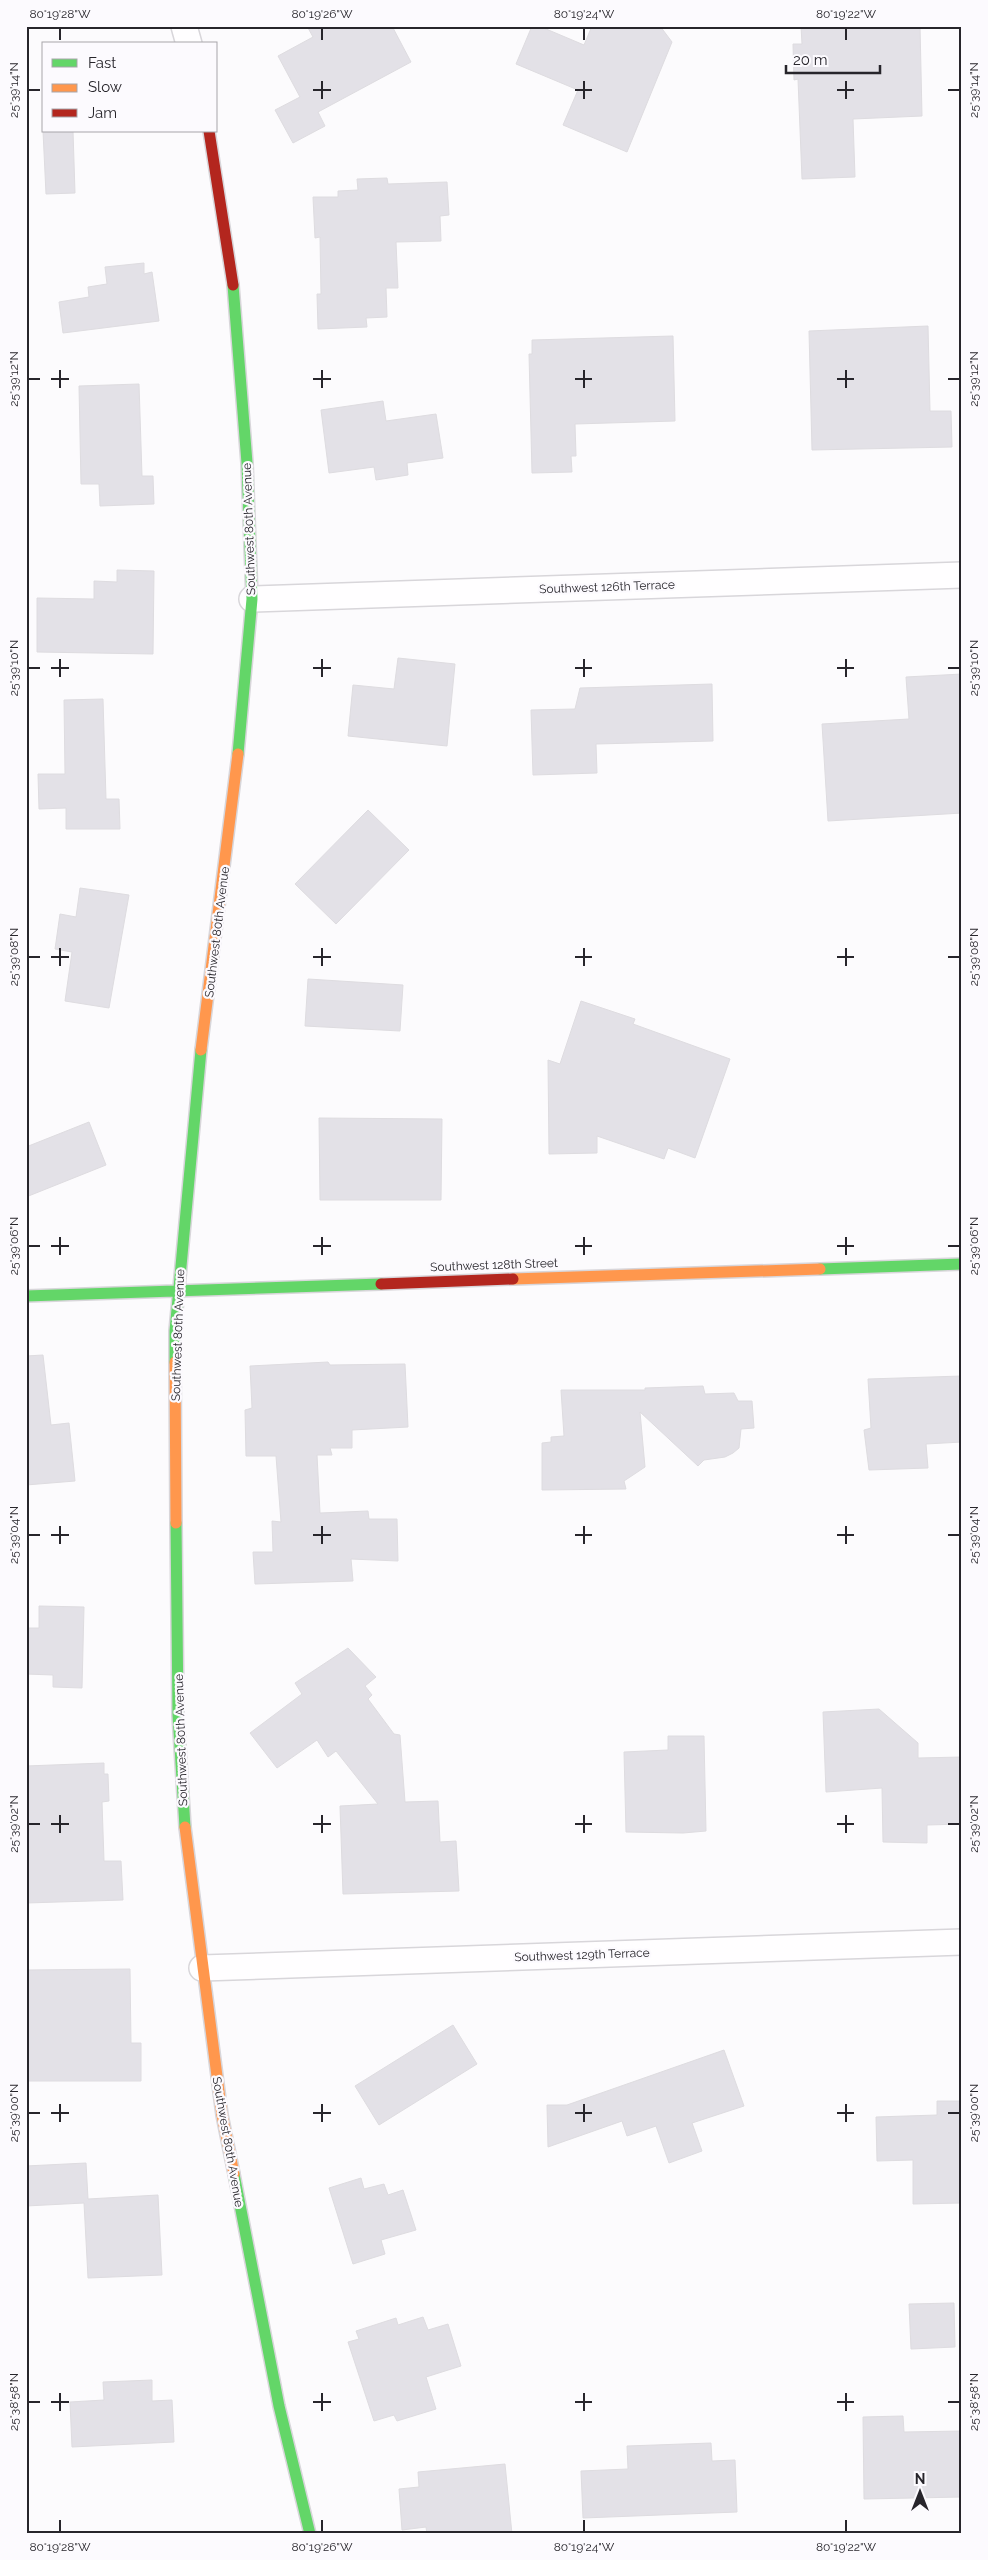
<svg xmlns="http://www.w3.org/2000/svg" width="988" height="2560" font-family="Raleway,sans-serif">
  <style>
    .building { fill: #e3e1e7; stroke: #dedce0 }
    .lines { fill: none; stroke-linecap: round; stroke-linejoin: round }
    .street-casing { stroke: #d8d6da; stroke-width: 28 }
    .fast-casing { stroke: #d8d6da; stroke-width: 14 }
    .slow-casing { stroke: #d8d6da; stroke-width: 14 }
    .jam-casing { stroke: #d8d6da; stroke-width: 14 }
    .street { stroke: #fffeff; stroke-width: 25 }
    .fast { stroke: #63d668; stroke-width: 11 }
    .slow { stroke: #ff974d; stroke-width: 11 }
    .jam { stroke: #b3261e; stroke-width: 11 }
    .ticks { fill: none; stroke: #27252b; stroke-width: 2 }
    .labels { text-anchor: middle; stroke-width: 4.5; stroke-linejoin: round; paint-order: stroke }
    .street-label { font-size: 12px; fill: #27252b; stroke: #fcfafe }
    .neatline { fill: none; stroke: #27252b; stroke-width: 2 }
    .ticks-label { font-size: 12px; text-anchor: middle; fill: #27252b }
  </style>
  <rect width="100%" height="100%" fill="#fcfbfd"/>
  <!-- building -->
  <path class="building" d="M 307,26 L 392,26 L 411,62 L 318,112 L 325,126 L 293,143 L 275,110 L 300,97 L 278,56 L 313,37 Z
    M 532,26 L 539,26 L 584,45 L 592,26 L 660,26 L 672,42 L 627,152 L 563,125 L 578,90 L 516,64 Z
    M 801,26 L 920,26 L 922,116 L 853,119 L 855,177 L 802,179 L 798,79 L 794,80 L 793,44 L 802,44 Z
    M 43,131 L 73,131 L 75,193 L 46,194 Z
    M 387,178 L 388,184 L 447,182 L 449,215 L 440,216 L 441,241 L 396,242 L 398,288 L 386,288 L 387,317 L 366,318 L 367,327 L 318,329 L 317,294 L 321,294 L 320,237 L 315,238 L 313,197 L 338,197 L 338,191 L 358,190 L 357,179 Z
    M 144,263 L 144,274 L 152,272 L 159,321 L 63,333 L 59,302 L 89,297 L 88,287 L 107,284 L 105,267 Z
    M 928,326 L 930,411 L 951,411 L 952,447 L 812,450 L 809,331 Z
    M 673,336 L 675,421 L 575,424 L 576,456 L 571,456 L 572,472 L 532,473 L 529,354 L 532,354 L 532,340 Z
    M 139,384 L 142,476 L 153,476 L 154,504 L 100,506 L 99,484 L 81,484 L 79,386 Z
    M 383,401 L 386,421 L 436,414 L 443,458 L 407,463 L 408,475 L 376,480 L 374,467 L 329,473 L 321,410 Z
    M 117,570 L 154,571 L 153,654 L 37,652 L 37,598 L 94,599 L 94,581 L 117,582 Z
    M 398,658 L 455,664 L 447,746 L 348,736 L 353,685 L 394,689 Z
    M 962,674 L 962,813 L 828,821 L 822,724 L 909,719 L 906,677 Z
    M 712,684 L 713,741 L 596,744 L 597,773 L 533,775 L 531,710 L 575,709 L 580,688 Z
    M 103,699 L 106,799 L 119,799 L 120,829 L 66,829 L 66,808 L 39,809 L 38,774 L 65,774 L 64,700 Z
    M 368,810 L 409,850 L 336,924 L 295,884 Z
    M 80,888 L 129,895 L 109,1008 L 65,1001 L 72,952 L 55,949 L 60,914 L 76,917 Z
    M 308,979 L 403,985 L 400,1031 L 305,1026 Z
    M 581,1001 L 635,1019 L 633,1024 L 730,1059 L 695,1158 L 668,1148 L 664,1159 L 597,1136 L 597,1153 L 549,1154 L 548,1060 L 560,1064 Z
    M 319,1118 L 442,1119 L 441,1200 L 320,1200 Z
    M 89,1122 L 106,1165 L 26,1197 L 26,1147 Z
    M 43,1355 L 51,1425 L 69,1423 L 75,1481 L 26,1485 L 26,1356 Z
    M 328,1362 L 330,1365 L 405,1364 L 408,1427 L 352,1430 L 352,1448 L 330,1448 L 332,1455 L 317,1455 L 320,1513 L 368,1511 L 369,1519 L 397,1519 L 398,1561 L 351,1559 L 353,1581 L 255,1584 L 253,1552 L 273,1552 L 272,1521 L 281,1522 L 276,1456 L 246,1456 L 245,1410 L 252,1408 L 250,1366 Z
    M 962,1376 L 962,1442 L 926,1444 L 928,1468 L 869,1470 L 864,1430 L 871,1428 L 868,1379 Z
    M 703,1386 L 705,1394 L 734,1393 L 738,1401 L 752,1401 L 754,1428 L 741,1429 L 739,1448 L 733,1453 L 725,1457 L 704,1460 L 698,1466 L 640,1412 L 645,1467 L 624,1481 L 626,1489 L 542,1490 L 542,1443 L 551,1442 L 551,1437 L 564,1436 L 561,1390 L 645,1390 L 645,1388 Z
    M 39,1606 L 84,1607 L 82,1688 L 53,1687 L 53,1675 L 26,1674 L 26,1628 L 39,1628 Z
    M 348,1648 L 376,1677 L 365,1686 L 372,1695 L 368,1699 L 394,1734 L 400,1735 L 405,1802 L 438,1801 L 440,1842 L 456,1841 L 459,1891 L 343,1894 L 340,1806 L 378,1804 L 336,1751 L 328,1757 L 317,1740 L 277,1768 L 250,1733 L 302,1694 L 295,1683 Z
    M 879,1709 L 918,1743 L 918,1758 L 962,1757 L 962,1824 L 927,1825 L 927,1843 L 883,1842 L 882,1788 L 826,1792 L 823,1712 Z
    M 668,1736 L 704,1736 L 706,1831 L 683,1833 L 626,1832 L 624,1752 L 668,1750 Z
    M 104,1763 L 104,1774 L 108,1774 L 109,1801 L 102,1802 L 104,1861 L 121,1861 L 123,1900 L 26,1903 L 26,1766 Z
    M 130,1969 L 131,2043 L 141,2043 L 141,2081 L 26,2081 L 26,1970 Z
    M 453,2025 L 477,2064 L 379,2125 L 355,2086 Z
    M 724,2050 L 744,2106 L 692,2123 L 702,2151 L 669,2163 L 656,2126 L 627,2136 L 622,2121 L 548,2147 L 547,2105 L 567,2105 Z
    M 937,2101 L 962,2101 L 962,2203 L 913,2204 L 913,2160 L 877,2161 L 876,2117 L 937,2115 Z
    M 86,2163 L 88,2199 L 158,2195 L 162,2275 L 88,2278 L 84,2203 L 26,2206 L 26,2166 Z
    M 361,2178 L 364,2189 L 384,2184 L 388,2195 L 403,2190 L 416,2230 L 381,2240 L 385,2254 L 353,2264 L 329,2188 Z
    M 954,2303 L 955,2347 L 911,2349 L 909,2304 Z
    M 423,2317 L 428,2330 L 448,2324 L 461,2366 L 426,2377 L 436,2409 L 397,2421 L 394,2415 L 374,2421 L 348,2342 L 359,2339 L 356,2331 L 396,2318 L 398,2325 Z
    M 152,2380 L 152,2401 L 172,2400 L 174,2442 L 72,2447 L 70,2402 L 104,2400 L 103,2382 Z
    M 903,2416 L 904,2432 L 962,2431 L 962,2497 L 864,2499 L 863,2417 Z
    M 711,2443 L 712,2461 L 735,2460 L 737,2512 L 583,2518 L 581,2471 L 628,2469 L 627,2446 Z
    M 505,2464 L 512,2534 L 427,2534 L 426,2527 L 402,2530 L 399,2489 L 419,2487 L 418,2472 Z"/>
  <g class="lines">
    <defs>
      <path id="street" d="M 184,26 L 189,44
        M 252,599 L 962,575
        M 202,1968 L 962,1942"/>
      <path id="fast" d="M 233,285 L 247,463 L 252,599 L 238,754
        M 820,1269 L 962,1264
        M 26,1296 L 381,1284
        M 175,1362 L 175,1331 L 201,1050
        M 176,1523 L 178,1715 L 185,1827
        M 234,2174 L 279,2406 L 310,2534"/>
      <path id="slow" d="M 201,1050 L 238,754
        M 513,1279 L 820,1269
        M 175,1362 L 176,1523
        M 185,1827 L 222,2115 L 234,2174"/>
      <path id="jam" d="M 209,131 L 233,285
        M 381,1284 L 513,1279"/>
    </defs>
    <!-- street casing -->
    <use href="#street" class="street-casing"/>
    <!-- fast casing -->
    <use href="#fast" class="fast-casing"/>
    <!-- slow casing -->
    <use href="#slow" class="slow-casing"/>
    <!-- jam casing -->
    <use href="#jam" class="jam-casing"/>
    <!-- street -->
    <use href="#street" class="street"/>
    <!-- fast -->
    <use href="#fast" class="fast"/>
    <!-- slow -->
    <use href="#slow" class="slow"/>
    <!-- jam -->
    <use href="#jam" class="jam"/>
  </g>
  <!-- ticks -->
  <path class="ticks" d="M 60,28 L 60,40M 322,28 L 322,40M 584,28 L 584,40M 846,28 L 846,40M 322,81 L 322,99M 584,81 L 584,99M 846,81 L 846,99M 28,90 L 40,90M 313,90 L 331,90M 575,90 L 592,90M 837,90 L 854,90M 948,90 L 960,90M 60,370 L 60,388M 322,370 L 322,388M 584,370 L 584,388M 846,370 L 846,388M 28,379 L 40,379M 51,379 L 69,379M 313,379 L 331,379M 575,379 L 592,379M 837,379 L 854,379M 948,379 L 960,379M 60,659 L 60,677M 322,659 L 322,677M 584,659 L 584,677M 846,659 L 846,677M 28,668 L 40,668M 51,668 L 69,668M 313,668 L 331,668M 575,668 L 592,668M 837,668 L 854,668M 948,668 L 960,668M 60,948 L 60,966M 322,948 L 322,966M 584,948 L 584,966M 846,948 L 846,966M 28,957 L 40,957M 51,957 L 69,957M 313,957 L 331,957M 575,957 L 592,957M 837,957 L 854,957M 948,957 L 960,957M 60,1237 L 60,1255M 322,1237 L 322,1255M 584,1237 L 584,1255M 846,1237 L 846,1255M 28,1246 L 40,1246M 51,1246 L 69,1246M 313,1246 L 331,1246M 575,1246 L 592,1246M 837,1246 L 854,1246M 948,1246 L 960,1246M 60,1526 L 60,1544M 322,1526 L 322,1544M 584,1526 L 584,1544M 846,1526 L 846,1544M 28,1535 L 40,1535M 51,1535 L 69,1535M 313,1535 L 331,1535M 575,1535 L 592,1535M 837,1535 L 854,1535M 948,1535 L 960,1535M 60,1815 L 60,1833M 322,1815 L 322,1833M 584,1815 L 584,1833M 846,1815 L 846,1833M 28,1824 L 40,1824M 51,1824 L 69,1824M 313,1824 L 331,1824M 575,1824 L 592,1824M 837,1824 L 854,1824M 948,1824 L 960,1824M 60,2104 L 60,2122M 322,2104 L 322,2122M 584,2104 L 584,2122M 846,2104 L 846,2122M 28,2113 L 40,2113M 51,2113 L 69,2113M 313,2113 L 331,2113M 575,2113 L 592,2113M 837,2113 L 854,2113M 948,2113 L 960,2113M 60,2393 L 60,2411M 322,2393 L 322,2411M 584,2393 L 584,2411M 846,2393 L 846,2411M 28,2402 L 40,2402M 51,2402 L 69,2402M 313,2402 L 331,2402M 575,2402 L 592,2402M 837,2402 L 854,2402M 948,2402 L 960,2402M 60,2520 L 60,2532M 322,2520 L 322,2532M 584,2520 L 584,2532M 846,2520 L 846,2532"/>
  <g class="labels">
    <!-- street labels -->
    <g class="street-label">
      <text transform="translate(249 529) rotate(-92)" y="4">Southwest 80th Avenue</text>
      <text transform="translate(607 587) rotate(-2)" y="4">Southwest 126th Terrace</text>
      <text transform="translate(217 932) rotate(-83)" y="4">Southwest 80th Avenue</text>
      <text transform="translate(494 1265) rotate(-2)" y="4">Southwest 128th Street</text>
      <text transform="translate(178 1335) rotate(-88)" y="4">Southwest 80th Avenue</text>
      <text transform="translate(181 1740) rotate(-92)" y="4">Southwest 80th Avenue</text>
      <text transform="translate(582 1955) rotate(-2)" y="4">Southwest 129th Terrace</text>
      <text transform="translate(228 2142) rotate(80)" y="4">Southwest 80th Avenue</text>
    </g>
  </g>
  <!-- border -->
  <rect width="988" height="2560" fill="none" stroke="#fcfafe" stroke-width="55"/>
  <!-- legend -->
  <rect x="42" y="42" width="175" height="90" fill="#fcfafe" stroke="#a7a5aa"/>
  <rect x="52" y="59" width="25" height="8" fill="#63d668" stroke="#a7a5aa"/>
  <text x="88" y="68" font-size="15" fill="#27252b">Fast</text>
  <rect x="52" y="84" width="25" height="8" fill="#ff974d" stroke="#a7a5aa"/>
  <text x="88" y="92" font-size="15" fill="#27252b">Slow</text>
  <rect x="52" y="109" width="25" height="8" fill="#b3261e" stroke="#a7a5aa"/>
  <text x="88" y="118" font-size="15" fill="#27252b">Jam</text>
  <!-- north arrow -->
  <g transform="translate(920 2492)" stroke="#fcfafe" stroke-width="4" paint-order="stroke">
  <path d="M0-4L9 19L0 12L-9 19Z" fill="#27252b"/>
  <text y="-8" font-size="14" font-weight="bold" text-anchor="middle" fill="#27252b">N</text>
  </g>
  <!-- scale -->
  <path d="M786 65v8h94v-8" fill="none" stroke="#27252b" stroke-width="2.5"/>
  <text x="793" y="65" font-size="15" fill="#27252b" stroke="#fcfafe" stroke-width="4" paint-order="stroke">20 m</text>
  <rect x="28" y="28" width="932" height="2504" class="neatline"/>
  <g class="ticks-label">
    <text x="60" y="18">80°19'28"W</text>
    <text x="322" y="18">80°19'26"W</text>
    <text x="584" y="18">80°19'24"W</text>
    <text x="846" y="18">80°19'22"W</text>
    <text transform="translate(14 90) rotate(-90)" y="4">25°39'14"N</text>
    <text transform="translate(974 90) rotate(-90)" y="4">25°39'14"N</text>
    <text transform="translate(14 379) rotate(-90)" y="4">25°39'12"N</text>
    <text transform="translate(974 379) rotate(-90)" y="4">25°39'12"N</text>
    <text transform="translate(14 668) rotate(-90)" y="4">25°39'10"N</text>
    <text transform="translate(974 668) rotate(-90)" y="4">25°39'10"N</text>
    <text transform="translate(14 957) rotate(-90)" y="4">25°39'08"N</text>
    <text transform="translate(974 957) rotate(-90)" y="4">25°39'08"N</text>
    <text transform="translate(14 1246) rotate(-90)" y="4">25°39'06"N</text>
    <text transform="translate(974 1246) rotate(-90)" y="4">25°39'06"N</text>
    <text transform="translate(14 1535) rotate(-90)" y="4">25°39'04"N</text>
    <text transform="translate(974 1535) rotate(-90)" y="4">25°39'04"N</text>
    <text transform="translate(14 1824) rotate(-90)" y="4">25°39'02"N</text>
    <text transform="translate(974 1824) rotate(-90)" y="4">25°39'02"N</text>
    <text transform="translate(14 2113) rotate(-90)" y="4">25°39'00"N</text>
    <text transform="translate(974 2113) rotate(-90)" y="4">25°39'00"N</text>
    <text transform="translate(14 2402) rotate(-90)" y="4">25°38'58"N</text>
    <text transform="translate(974 2402) rotate(-90)" y="4">25°38'58"N</text>
    <text x="60" y="2551">80°19'28"W</text>
    <text x="322" y="2551">80°19'26"W</text>
    <text x="584" y="2551">80°19'24"W</text>
    <text x="846" y="2551">80°19'22"W</text>
  </g>
</svg>
